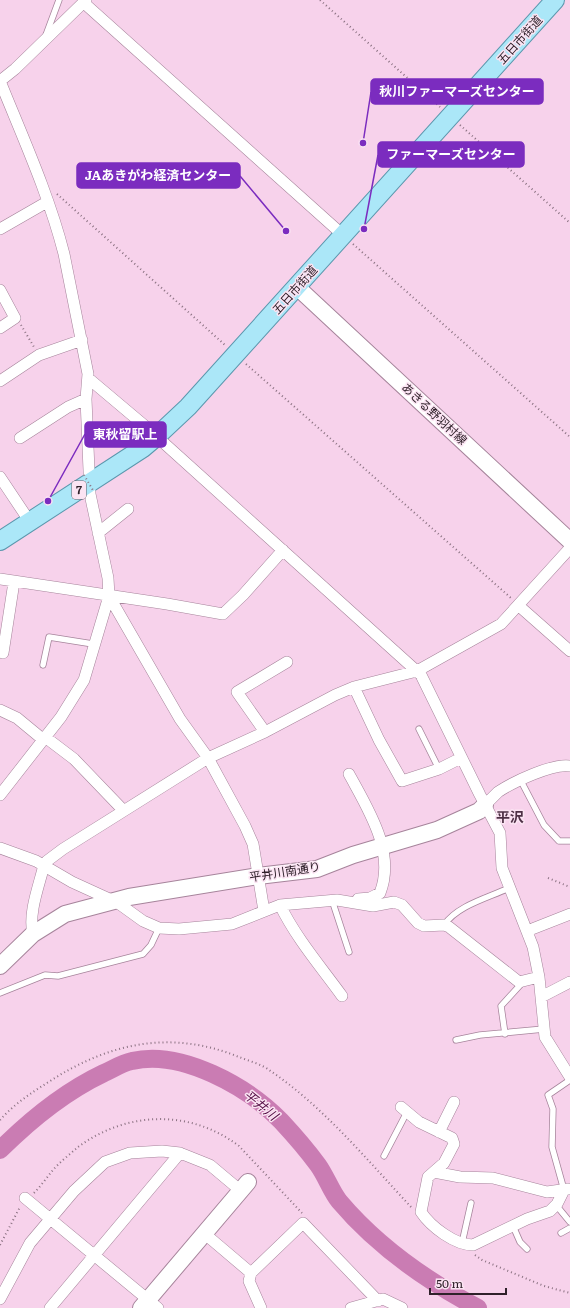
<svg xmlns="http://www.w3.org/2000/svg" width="570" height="1308" font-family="Literata,'Noto Sans JP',serif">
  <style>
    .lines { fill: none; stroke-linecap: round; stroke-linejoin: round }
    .river { stroke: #ca7cb3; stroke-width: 18 }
    .lane-casing { stroke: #a6849b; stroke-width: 7 }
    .street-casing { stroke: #a6849b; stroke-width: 12 }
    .secondary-casing { stroke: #a6849b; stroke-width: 18 }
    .primary-casing { stroke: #5b97ad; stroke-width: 20 }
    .path { stroke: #8b7282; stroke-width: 2; stroke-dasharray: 1 3; stroke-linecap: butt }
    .lane { stroke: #fff; stroke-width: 5.5 }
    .street { stroke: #fff; stroke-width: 11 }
    .secondary { stroke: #fff; stroke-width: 16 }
    .primary { stroke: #abe7f8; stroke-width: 18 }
    .path-bridge { stroke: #8b7282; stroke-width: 2; stroke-dasharray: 1 3; stroke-linecap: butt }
    .labels { text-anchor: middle; stroke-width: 3; stroke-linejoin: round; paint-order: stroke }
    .shield { fill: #fbe4f3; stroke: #6c5c66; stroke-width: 1 }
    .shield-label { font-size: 11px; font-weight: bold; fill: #2f212a }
    .street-label { font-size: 12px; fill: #2f212a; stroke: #fbe4f3 }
    .water-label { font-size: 13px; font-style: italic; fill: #520b43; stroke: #fbe4f3 }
    .quarter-label { font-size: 14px; font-weight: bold; fill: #4d3045; stroke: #fbe4f3 }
    .leader { fill: none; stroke: #7b2cbf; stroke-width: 1.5 }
    .callout-dot { fill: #7b2cbf; stroke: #fbe4f3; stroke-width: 1.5 }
    .callout { fill: #7b2cbf; stroke: #7b2cbf; stroke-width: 1.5 }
    .callout-label { font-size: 13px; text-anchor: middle; font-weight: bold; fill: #fff }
  </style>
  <rect width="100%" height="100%" fill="#f7d2eb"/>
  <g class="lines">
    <!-- river -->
    <path class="river" d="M 0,1150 C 31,1119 64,1092 104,1073 C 113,1069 122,1063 132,1061 C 181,1049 248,1087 281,1121 C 294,1135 307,1150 318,1165 C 326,1176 331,1191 339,1201 C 377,1246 427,1281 478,1308"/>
    <defs>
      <path id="lane" d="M 46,35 L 59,0
        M 43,665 L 49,637 L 93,644
        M 419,729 L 439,769
        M 521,781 L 544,825 L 559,841 L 570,841
        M 332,900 L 349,952
        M 444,925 C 458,905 488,898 509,888
        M 0,993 L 45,975 L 58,976 L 143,954 L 151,945 L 159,928
        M 505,1034 L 501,1006 L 523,982
        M 456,1040 L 480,1035 L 544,1029
        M 384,1156 L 407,1112
        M 564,1190 L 552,1147 L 553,1109 L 548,1095 L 570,1080
        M 556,1205 L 570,1222
        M 513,1226 L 520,1242 L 527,1249
        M 561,1233 L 570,1228
        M 462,1243 L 471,1203"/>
      <path id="street" d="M 84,3 L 344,236
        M 0,229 L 47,202
        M 0,290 L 15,318 L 0,328
        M 88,378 L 145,426 L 421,675 L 480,795 L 500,833 L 502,868 L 533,947 L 539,977 L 545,1037 L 570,1077
        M 0,381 L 39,355 L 82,340
        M 20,438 L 68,407 L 86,399
        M 0,477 L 30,522
        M 98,533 L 128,509
        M 0,579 L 167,604 L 223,614 L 243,595 L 283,550
        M 109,596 L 180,719 L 208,758 L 245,826 L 253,844 L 264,911
        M 519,606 L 570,651
        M 3,653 L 14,582
        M 354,687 L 379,740 L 402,781 L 439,769 L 461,758
        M 0,710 L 17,718 L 40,737 L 49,740 L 74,759 L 123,810
        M 265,732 L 237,692 L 287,662
        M 349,774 C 368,809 396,852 380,893 L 370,898 L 358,899
        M 0,795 L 61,717 L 84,680 L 109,596 L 108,578 L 90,494 L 86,399 L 88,374 L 64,254 C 49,195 23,138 0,81 L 15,69 L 86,0
        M 485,805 C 489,801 494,796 498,792 C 513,782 553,763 570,766
        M 0,848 L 36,861 L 72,882 L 118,903 L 143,921 L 159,928 L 179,929 L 232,924 L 280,905 L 337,900 L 373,906 L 394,902 L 402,905 L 418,923 L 424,926 L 444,925 L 449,927 L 519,982 L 539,977
        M 280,905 C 296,938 321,967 342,996
        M 527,931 L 570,914
        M 33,934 C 28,913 39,886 44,865 L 47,861 L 63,849 L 208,758 L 265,732 L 335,695 L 354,687 L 417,671 L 501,624 L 570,548
        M 541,997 L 570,982
        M 401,1107 L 419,1122 L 452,1138 L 454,1144 L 444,1163 L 428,1177 L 421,1212 C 431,1227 455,1245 473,1245 L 527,1219 L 550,1211 L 557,1204 L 564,1190
        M 439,1132 L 454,1102
        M 434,1172 L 460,1177 L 493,1178 L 547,1192 L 568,1189
        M 25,1198 L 158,1308
        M 205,1234 L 251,1273 L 249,1281 L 261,1308
        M 251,1273 L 303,1223 L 378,1301
        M 0,1299 L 30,1243 L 74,1191 L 105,1162 L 130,1153 L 162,1151 L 180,1153 L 210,1165 L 241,1191
        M 50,1308 L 180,1153
        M 351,1308 L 383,1299 L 402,1308"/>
      <path id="secondary" d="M 297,287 L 570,541
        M 0,966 L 33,934 L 65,914 L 129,897 L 258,876 L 317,869 L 353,855 L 437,830 L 479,811 L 485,805
        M 141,1308 L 248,1182"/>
      <path id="primary" d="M 0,541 L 143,448 L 156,437 L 188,407 L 555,0"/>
    </defs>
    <!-- lane casing -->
    <use href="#lane" class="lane-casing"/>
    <!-- street casing -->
    <use href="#street" class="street-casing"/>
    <!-- secondary casing -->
    <use href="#secondary" class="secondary-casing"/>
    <!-- primary casing -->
    <use href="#primary" class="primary-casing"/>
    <!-- path -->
    <path class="path" d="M 320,0 L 440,107
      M 460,125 L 570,223
      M 57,194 L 225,345
      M 353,244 L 570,437
      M 21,325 L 34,347
      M 246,364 L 511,598
      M 548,878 L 570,887
      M 0,1120 C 13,1105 31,1093 47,1083 C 108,1043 170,1029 239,1057 C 249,1061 261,1064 269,1070 C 322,1105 369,1162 412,1208
      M 34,1193 C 41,1186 47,1177 53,1170 C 60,1162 70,1154 78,1147 C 127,1111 190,1109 239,1146 L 302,1213
      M 0,1245 L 20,1207
      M 475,1255 L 482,1260 L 544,1286 L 570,1293"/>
    <!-- lane -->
    <use href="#lane" class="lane"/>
    <!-- street -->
    <use href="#street" class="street"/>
    <!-- secondary -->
    <use href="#secondary" class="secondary"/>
    <!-- primary -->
    <use href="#primary" class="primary"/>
    <!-- path-bridge -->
    <path class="path-bridge" d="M 84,475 L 94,492"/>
  </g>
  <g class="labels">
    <!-- shield labels -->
    <rect class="shield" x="72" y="481" width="14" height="18" rx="3"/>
    <g class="shield-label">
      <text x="79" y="494">7</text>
    </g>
    <!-- street labels -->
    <g class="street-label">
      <text transform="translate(520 40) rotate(-48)" y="4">五日市街道</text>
      <text transform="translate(295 290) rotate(-48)" y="4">五日市街道</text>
      <text transform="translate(434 414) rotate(43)" y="4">あきる野羽村線</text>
      <text transform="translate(285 872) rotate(-9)" y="4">平井川南通り</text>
    </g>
    <!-- water labels -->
    <g class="water-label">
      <text transform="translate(261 1105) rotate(39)" y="5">平井川</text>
    </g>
    <!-- quarter labels -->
    <g class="quarter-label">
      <text x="510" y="822">平沢</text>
    </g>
  </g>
  <!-- callouts -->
  <path class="leader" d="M363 143L371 92M364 229L378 155M286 231L240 176M48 501L85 434"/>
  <g class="callout-dot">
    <circle cx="363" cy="143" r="4"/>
    <circle cx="364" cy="229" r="4"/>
    <circle cx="286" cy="231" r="4"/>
    <circle cx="48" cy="501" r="4"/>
  </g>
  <g class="callout">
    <rect x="371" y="79" width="172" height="25" rx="4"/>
    <rect x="378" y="142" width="146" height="25" rx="4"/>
    <rect x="77" y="163" width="163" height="25" rx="4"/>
    <rect x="85" y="422" width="81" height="25" rx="4"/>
  </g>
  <g class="callout-label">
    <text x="457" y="96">秋川ファーマーズセンター</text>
    <text x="451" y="159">ファーマーズセンター</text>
    <text x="158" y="180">JAあきがわ経済センター</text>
    <text x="125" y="439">東秋留駅上</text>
  </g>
  <!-- scale -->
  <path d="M430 1288v6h76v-6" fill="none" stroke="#2f212a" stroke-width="2"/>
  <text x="436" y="1288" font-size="12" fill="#2f212a" stroke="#fbe4f3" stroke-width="3" paint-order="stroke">50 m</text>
</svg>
